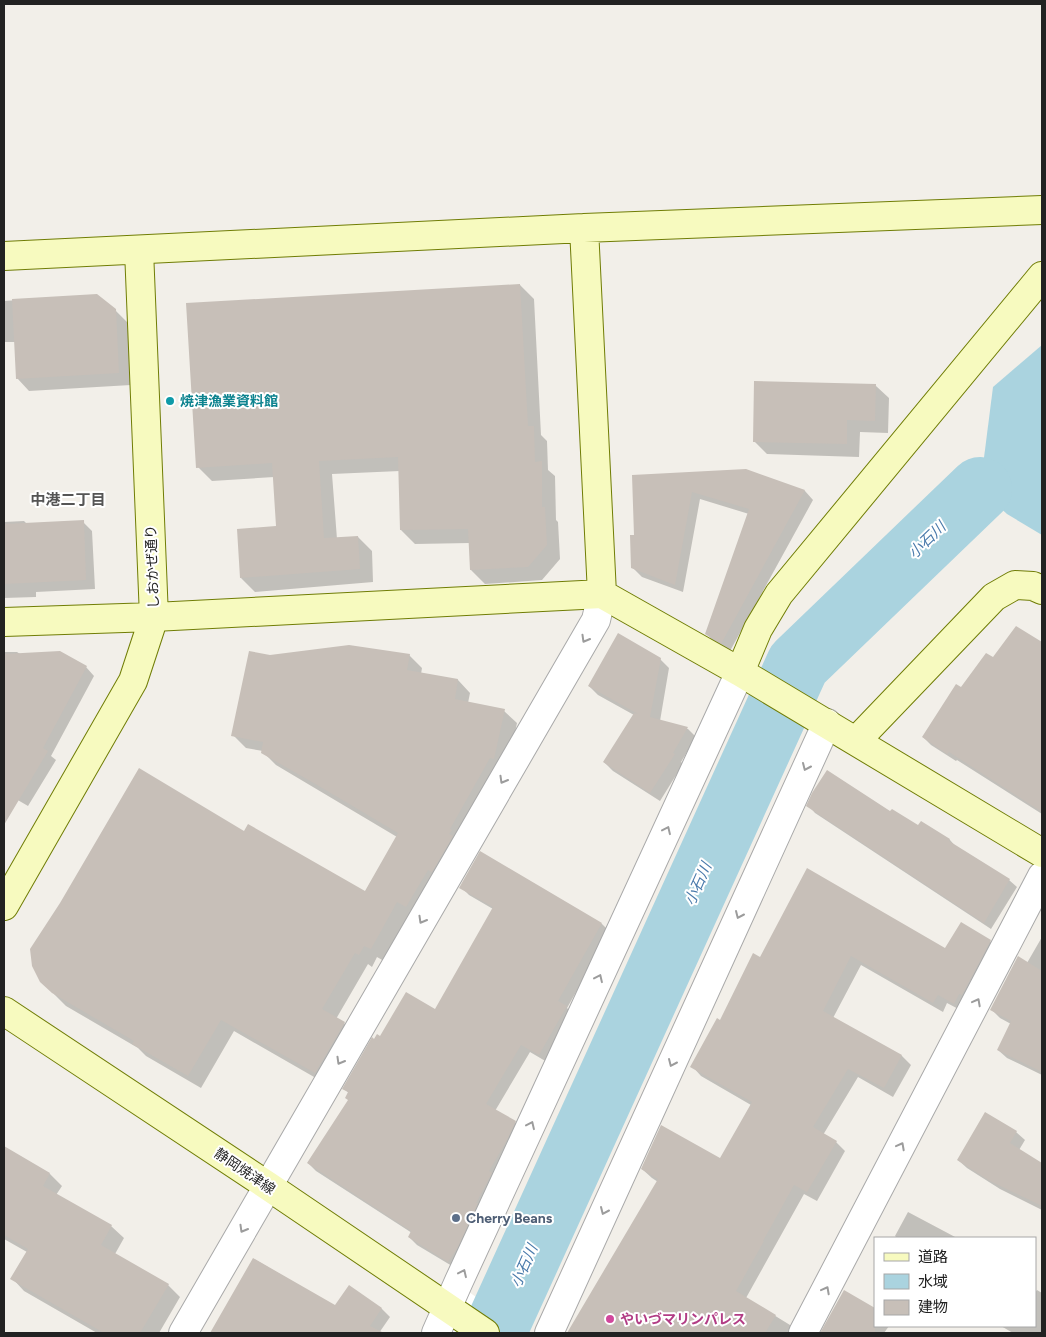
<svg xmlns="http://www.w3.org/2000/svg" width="1046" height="1337" font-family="Figtree,'Noto Sans JP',sans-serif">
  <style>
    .water { fill: #aad3df }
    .pier { fill: #fff }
    .shadow { fill: #0003 }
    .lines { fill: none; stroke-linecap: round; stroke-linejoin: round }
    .river { stroke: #aad3df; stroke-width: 64 }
    .building { fill: #c7bfb8 }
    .street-casing { stroke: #a9a9a9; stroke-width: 30 }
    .secondary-casing { stroke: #707d05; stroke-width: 30 }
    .street { stroke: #fff; stroke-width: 28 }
    .secondary { stroke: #f7fabf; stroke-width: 28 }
    .oneway { stroke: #9c9c9c }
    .culture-dot { fill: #0f9aa8; stroke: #fff; stroke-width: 2 }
    .service-dot { fill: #5c6f8a; stroke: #fff; stroke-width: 2 }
    .hotel-dot { fill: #d1479c; stroke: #fff; stroke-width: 2 }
    .labels { text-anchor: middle; stroke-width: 4; stroke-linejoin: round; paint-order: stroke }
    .culture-label { font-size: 14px; font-weight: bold; fill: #0d838f; stroke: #fff; text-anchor: start }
    .street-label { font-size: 14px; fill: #222; stroke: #fff }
    .service-label { font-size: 14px; font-weight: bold; fill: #4e5e75; stroke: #fff; text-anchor: start }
    .hotel-label { font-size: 14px; font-weight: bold; fill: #b23c85; stroke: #fff; text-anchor: start }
    .neighbourhood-label { font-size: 15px; font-weight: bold; fill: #555; stroke: #fff }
    .water-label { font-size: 15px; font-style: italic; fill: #4a7aab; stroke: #fff }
  </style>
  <rect width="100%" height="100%" fill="#f2efe9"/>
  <!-- water -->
  <path class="water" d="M 1042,345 L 1042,535 L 1007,514 L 980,489 L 993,387 Z"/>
  <!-- pier -->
  <path class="pier" d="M 466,1290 L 528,1333 L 447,1333 Z"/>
  <!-- shadow -->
  <path class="shadow" d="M 520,285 L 534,299 L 541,435 L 547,441 L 548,470 L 555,476 L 556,520 L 558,522 L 560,559 L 542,580 L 485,584 L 471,570 L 470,543 L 415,544 L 401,530 L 400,471 L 332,474 L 337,539 L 358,537 L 372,551 L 373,582 L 255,592 L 241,578 L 278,527 L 274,477 L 212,481 L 198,467 Z
    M 96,295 L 115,310 L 128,323 L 131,385 L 29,391 L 17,378 L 15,342 L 4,342 L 4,301 Z
    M 876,386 L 889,398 L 888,433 L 860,432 L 859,457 L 767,454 L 754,441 Z
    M 745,470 L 805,491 L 813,500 L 730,651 L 715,643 L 707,634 L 749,514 L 700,499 L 683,592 L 642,577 L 633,568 L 636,536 L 633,476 Z
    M 24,521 L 28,525 L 83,522 L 92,531 L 95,589 L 36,592 L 36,597 L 4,598 L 4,522 Z
    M 1017,628 L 1042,643 L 1042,814 L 957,760 L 956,761 L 931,745 L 923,737 L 962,689 L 993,659 Z
    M 4,652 L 17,652 L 20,654 L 86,667 L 94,676 L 51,756 L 56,760 L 28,806 L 4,792 Z
    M 409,655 L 422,668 L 421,674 L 458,680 L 470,693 L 468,703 L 504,711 L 517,723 L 507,771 L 384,961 L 377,957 L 372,967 L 368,964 L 336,1019 L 344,1023 L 357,1036 L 328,1085 L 234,1031 L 201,1088 L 146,1056 L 138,1048 L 66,1006 L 54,994 L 244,832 L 365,892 L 397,837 L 276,765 L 263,752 L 263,751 L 246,748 L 233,735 L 269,656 Z
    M 660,659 L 669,668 L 660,721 L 688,729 L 696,737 L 681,762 L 683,764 L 660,801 L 613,771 L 604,762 L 634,715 L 598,695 L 589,686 Z
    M 808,805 L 890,813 L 950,840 L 957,848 L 1009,880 L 1017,887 L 991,929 L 815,813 Z
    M 461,887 L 602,924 L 610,932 L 567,1008 L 574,1015 L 547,1062 L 530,1052 L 495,1111 L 515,1122 L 523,1130 L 457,1269 L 417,1245 L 409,1237 L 412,1233 L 316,1171 L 308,1163 L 349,1100 L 349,1093 L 344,1089 L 375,1040 L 436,1011 L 493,909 L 469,895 Z
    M 1042,937 L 1042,1075 L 1007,1058 L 998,1050 L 1011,1024 L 1000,1018 L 991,1009 L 1027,963 Z
    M 990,941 L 1000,951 L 964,1012 L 947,1003 L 943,1012 L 861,965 L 833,1018 L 902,1056 L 911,1065 L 893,1097 L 858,1077 L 823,1135 L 836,1142 L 845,1151 L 817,1201 L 804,1194 L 746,1298 L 790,1325 L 798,1333 L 569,1333 L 658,1182 L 652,1178 L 642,1169 L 720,1160 L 751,1105 L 701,1076 L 692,1066 L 761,959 L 945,950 Z
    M 1016,1132 L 1025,1140 L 1019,1150 L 1042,1165 L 1042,1210 L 1000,1189 L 967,1168 L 958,1160 Z
    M 4,1147 L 50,1174 L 62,1186 L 56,1195 L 111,1226 L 124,1238 L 115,1254 L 168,1285 L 180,1297 L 159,1333 L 97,1333 L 24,1291 L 12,1278 L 27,1252 L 4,1239 Z
    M 908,1212 L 957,1238 L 897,1238 L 895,1236 Z
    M 254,1259 L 336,1307 L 349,1287 L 382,1309 L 390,1317 L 379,1333 L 211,1333 Z
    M 1037,1290 L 1042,1293 L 1042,1333 L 1013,1333 L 1001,1326 L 1035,1326 L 1035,1293 Z
    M 844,1292 L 875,1326 L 889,1326 L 884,1333 L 822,1333 Z"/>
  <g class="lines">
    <!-- river -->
    <path class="river" d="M 494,1333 L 798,664 L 980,489"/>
  </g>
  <!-- building -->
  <path class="building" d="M 520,284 L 528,426 L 534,426 L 535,462 L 542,461 L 542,507 L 545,507 L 547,545 L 528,567 L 470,570 L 468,529 L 400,530 L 398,457 L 319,461 L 324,538 L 358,536 L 360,569 L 240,578 L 237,529 L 276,526 L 272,463 L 196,468 L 186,303 Z
    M 97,294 L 116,309 L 119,373 L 16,379 L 12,299 Z
    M 754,381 L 876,384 L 875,421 L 847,420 L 847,444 L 753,442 Z
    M 746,469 L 805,490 L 721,644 L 705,634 L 749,509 L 692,492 L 675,585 L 631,568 L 630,535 L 634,535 L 632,475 Z
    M 84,520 L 86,580 L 4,584 L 4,524 Z
    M 1016,626 L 1042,642 L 1042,812 L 949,752 L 947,754 L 922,737 L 956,684 L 961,687 L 986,653 L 993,657 Z
    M 618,633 L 661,658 L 650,717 L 688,727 L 673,753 L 675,754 L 650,793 L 603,762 L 634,713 L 638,714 L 588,686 Z
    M 349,645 L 410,654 L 407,670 L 458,679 L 455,699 L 505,709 L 494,759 L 490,758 L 450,829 L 452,830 L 449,834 L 453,836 L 432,872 L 428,870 L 406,907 L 397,902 L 371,949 L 364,946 L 359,955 L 355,953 L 322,1009 L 345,1022 L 315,1073 L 221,1020 L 188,1076 L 132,1044 L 134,1041 L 52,993 L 40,982 L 32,966 L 30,949 L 60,903 L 139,768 L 244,831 L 248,824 L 365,891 L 398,833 L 319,786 L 261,753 L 263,742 L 231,736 L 249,651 L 270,655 Z
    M 60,651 L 87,666 L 43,748 L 48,751 L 4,825 L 4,654 Z
    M 827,770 L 890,811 L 892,809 L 918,825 L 921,821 L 950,839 L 949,841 L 1010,879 L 984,923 L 806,806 L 812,793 Z
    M 480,851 L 602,923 L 558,1001 L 567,1006 L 539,1055 L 521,1045 L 486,1104 L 516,1121 L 507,1140 L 489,1171 L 492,1173 L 476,1203 L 478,1203 L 458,1247 L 448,1262 L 408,1237 L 411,1231 L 307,1163 L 348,1100 L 345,1098 L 348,1092 L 342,1089 L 372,1037 L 374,1039 L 377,1034 L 380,1036 L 406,992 L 435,1009 L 493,907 L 459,888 Z
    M 807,868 L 945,948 L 961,922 L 991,940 L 962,995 L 959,994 L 954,1004 L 938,995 L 933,1003 L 851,956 L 823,1011 L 902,1055 L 884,1088 L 848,1069 L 813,1127 L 837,1141 L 807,1192 L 794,1185 L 763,1241 L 764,1241 L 736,1291 L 776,1315 L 765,1333 L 567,1333 L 658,1179 L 641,1169 L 661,1125 L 720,1158 L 752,1102 L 690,1067 L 717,1018 L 720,1020 L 753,953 L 760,957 Z
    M 1018,956 L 1042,971 L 1042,1072 L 997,1050 L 1011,1021 L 990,1010 Z
    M 985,1112 L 1017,1131 L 1010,1143 L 1042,1163 L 1042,1206 L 990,1181 L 957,1160 Z
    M 4,1146 L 50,1173 L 43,1186 L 112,1225 L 101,1245 L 169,1284 L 140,1333 L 104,1333 L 10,1279 L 28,1249 L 4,1235 Z
    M 253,1258 L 335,1305 L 349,1285 L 382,1308 L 370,1326 L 384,1333 L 210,1333 Z
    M 844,1290 L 875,1308 L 875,1333 L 820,1333 Z"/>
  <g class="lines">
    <defs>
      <path id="street" d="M 183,1333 L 596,620 L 602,594
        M 436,1333 L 459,1281 L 740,672
        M 549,1333 L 827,723
        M 803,1333 L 1042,876"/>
      <path id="secondary" d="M 584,228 L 602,594
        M 4,256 L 584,228 L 1042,210
        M 4,622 L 154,617 L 602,594 L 740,672 L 758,629 L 779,594 L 1042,276
        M 740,672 L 1042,853
        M 856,741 L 994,597 L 1015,585 L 1033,586 L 1042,590
        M 4,906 L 133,681 L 154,617 L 139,250
        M 4,1011 L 268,1186 L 485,1333"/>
    </defs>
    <!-- street casing -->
    <use href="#street" class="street-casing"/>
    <!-- secondary casing -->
    <use href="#secondary" class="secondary-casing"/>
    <!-- street -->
    <use href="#street" class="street"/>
    <!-- secondary -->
    <use href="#secondary" class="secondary"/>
  </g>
  <!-- one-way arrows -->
  <defs><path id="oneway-chevron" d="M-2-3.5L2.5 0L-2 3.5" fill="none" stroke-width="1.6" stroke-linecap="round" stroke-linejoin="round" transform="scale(1.25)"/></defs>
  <g class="oneway">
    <use href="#oneway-chevron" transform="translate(585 639) rotate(120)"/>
    <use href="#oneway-chevron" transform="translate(806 767) rotate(114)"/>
    <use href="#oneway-chevron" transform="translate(503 780) rotate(120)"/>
    <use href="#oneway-chevron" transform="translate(667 830) rotate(-65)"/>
    <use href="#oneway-chevron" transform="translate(739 915) rotate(114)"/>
    <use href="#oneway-chevron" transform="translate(422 920) rotate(120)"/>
    <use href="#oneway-chevron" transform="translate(599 978) rotate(-65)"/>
    <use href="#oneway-chevron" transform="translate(977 1002) rotate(-62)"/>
    <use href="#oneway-chevron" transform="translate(340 1061) rotate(120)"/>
    <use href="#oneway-chevron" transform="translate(672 1063) rotate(114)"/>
    <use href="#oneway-chevron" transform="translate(531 1125) rotate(-65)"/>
    <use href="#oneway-chevron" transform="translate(901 1146) rotate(-62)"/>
    <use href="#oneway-chevron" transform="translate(604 1211) rotate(114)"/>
    <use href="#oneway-chevron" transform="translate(243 1229) rotate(120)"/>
    <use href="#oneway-chevron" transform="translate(463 1273) rotate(-65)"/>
    <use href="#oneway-chevron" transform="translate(826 1290) rotate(-62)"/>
  </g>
  <!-- markers -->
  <circle class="culture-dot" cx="170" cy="401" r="5"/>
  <circle class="service-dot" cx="456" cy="1218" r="5"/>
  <circle class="hotel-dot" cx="610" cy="1319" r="5"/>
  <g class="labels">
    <!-- culture labels -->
    <g class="culture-label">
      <text x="180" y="406">焼津漁業資料館</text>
    </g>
    <!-- street labels -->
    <g class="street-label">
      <text transform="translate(152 567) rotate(-92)" y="5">しおかぜ通り</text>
      <text transform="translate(245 1171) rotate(34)" y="5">静岡焼津線</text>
    </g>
    <!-- service labels -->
    <g class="service-label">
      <text x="466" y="1223">Cherry Beans</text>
    </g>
    <!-- hotel labels -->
    <g class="hotel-label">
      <text x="620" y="1324">やいづマリンパレス</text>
    </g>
    <!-- neighbourhood labels -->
    <g class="neighbourhood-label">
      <text x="68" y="505">中港二丁目</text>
    </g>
    <!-- water labels -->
    <g class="water-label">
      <text transform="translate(927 540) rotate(-44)" y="5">小石川</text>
      <text transform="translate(698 884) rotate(-66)" y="5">小石川</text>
      <text transform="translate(524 1266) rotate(-66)" y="5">小石川</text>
    </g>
  </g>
  <!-- border -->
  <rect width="1046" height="1337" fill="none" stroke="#222222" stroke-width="10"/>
  <!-- legend -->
  <rect x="874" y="1237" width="162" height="90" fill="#ffffff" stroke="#a7a7a7"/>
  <rect x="884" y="1253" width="25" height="8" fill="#f7fabf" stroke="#a7a7a7"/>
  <text x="918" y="1262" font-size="15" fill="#222222">道路</text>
  <rect x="884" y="1274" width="25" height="15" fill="#aad3df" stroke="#a7a7a7"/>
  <text x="918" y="1287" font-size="15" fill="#222222">水域</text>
  <rect x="884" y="1300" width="25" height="15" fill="#c7bfb8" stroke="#a7a7a7"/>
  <text x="918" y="1312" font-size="15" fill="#222222">建物</text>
</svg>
